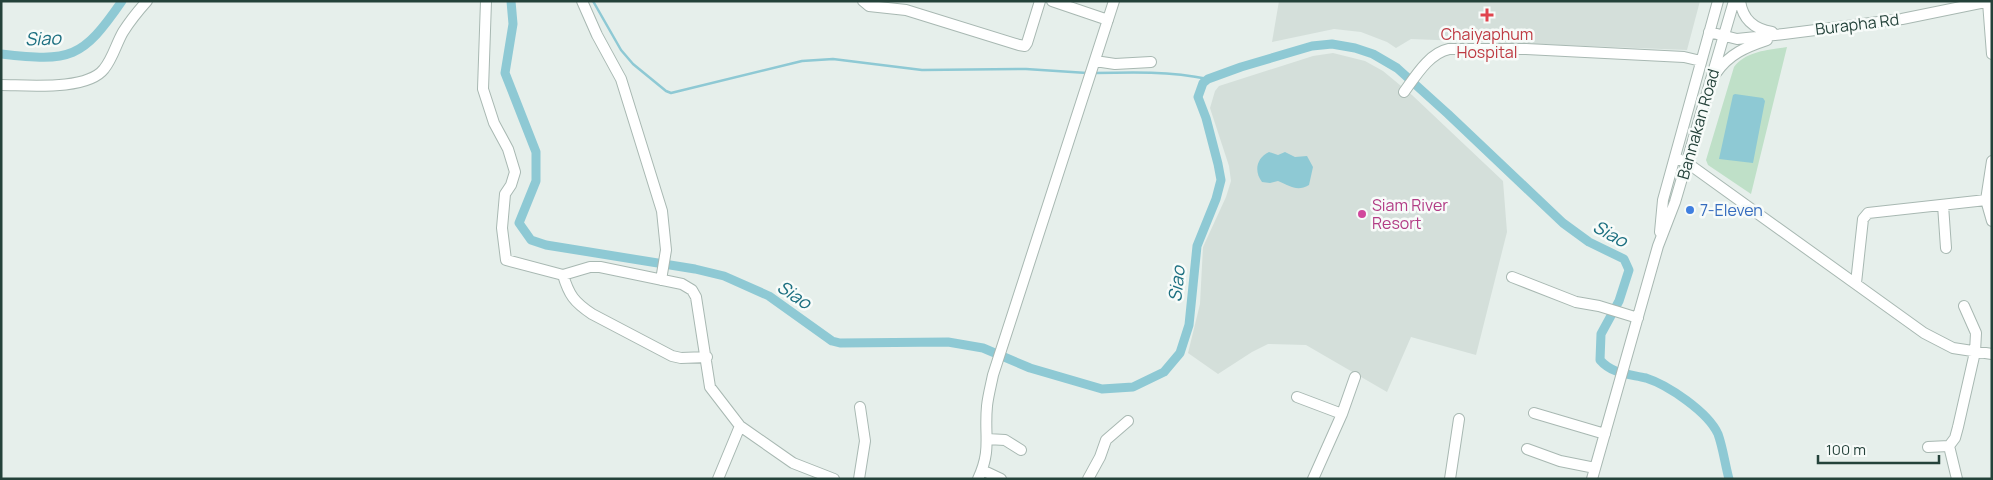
<svg xmlns="http://www.w3.org/2000/svg" width="1993" height="480" font-family="Manrope,sans-serif">
  <style>
    .built { fill: #d4dfda }
    .green { fill: #bfe0c8 }
    .water { fill: #8ec9d4 }
    .lines { fill: none; stroke-linecap: round; stroke-linejoin: round }
    .stream { stroke: #8ec9d4; stroke-width: 2.5 }
    .canal { stroke: #8ec9d4; stroke-width: 9 }
    .minor-casing { stroke: #a8b8b2; stroke-width: 12 }
    .minor { stroke: #fff; stroke-width: 10 }
    .health-dot { fill: #e0444e; stroke: #f7fbf9; stroke-width: 2 }
    .shop-dot { fill: #3f7fe0; stroke: #f7fbf9; stroke-width: 2 }
    .hotel-dot { fill: #d1479c; stroke: #f7fbf9; stroke-width: 2 }
    .labels { text-anchor: middle; stroke-width: 5; stroke-linejoin: round; paint-order: stroke }
    .street-label { font-size: 16px; fill: #24423a; stroke: #f7fbf9 }
    .health-label { font-size: 16px; fill: #be3a42; stroke: #f7fbf9 }
    .hotel-label { font-size: 16px; fill: #b23c85; stroke: #f7fbf9; text-anchor: start }
    .shop-label { font-size: 16px; fill: #366cbe; stroke: #f7fbf9; text-anchor: start }
    .water-label { font-size: 18px; font-style: italic; fill: #1c6f80; stroke: #f7fbf9 }
  </style>
  <rect width="100%" height="100%" fill="#e6efeb"/>
  <!-- built -->
  <path class="built" d="M 1279,1 L 1700,1 L 1687,50 L 1411,39 L 1396,48 L 1387,42 L 1361,32 L 1334,29 L 1272,42 Z
    M 1333,53 L 1365,61 L 1383,71 L 1412,95 L 1503,181 L 1507,232 L 1476,355 L 1411,337 L 1387,392 L 1306,345 L 1268,344 L 1252,352 L 1218,374 L 1188,353 L 1200,304 L 1203,247 L 1226,197 L 1231,181 L 1229,166 L 1210,108 L 1215,91 L 1219,86 L 1313,56 Z"/>
  <!-- green -->
  <path class="green" d="M 1787,47 L 1751,194 L 1708,165 L 1706,160 L 1734,67 C 1746,51 1769,50 1787,47 Z"/>
  <!-- water -->
  <path class="water" d="M 1735,94 L 1763,98 L 1765,101 L 1753,163 L 1719,159 L 1733,95 Z
    M 1269,152 L 1278,155 L 1285,152 L 1295,157 L 1307,156 L 1313,167 L 1309,185 C 1297,192 1290,186 1278,181 L 1270,183 L 1262,182 C 1254,172 1256,158 1269,152 Z"/>
  <g class="lines">
    <!-- stream -->
    <path class="stream" d="M 593,1 L 621,50 L 633,64 L 666,91 L 671,93 L 802,61 L 833,59 L 922,70 L 1026,69 L 1087,73
      M 1093,73 C 1132,72 1170,71 1208,79"/>
    <!-- canal -->
    <path class="canal" d="M 511,1 L 513,24 L 505,73 L 536,152 L 536,181 L 519,223 L 531,240 L 546,245 L 695,269 L 724,276 L 769,296 L 832,341 L 840,343 L 948,342 L 983,348 L 1030,368 L 1102,389 L 1133,387 L 1164,372 L 1180,353 L 1189,325 L 1197,246 L 1216,199 L 1221,180 L 1218,164 L 1206,118 L 1198,97 L 1203,83 L 1208,79 L 1241,67 L 1312,46 L 1332,44 L 1355,48 L 1373,54 L 1397,68 L 1448,114 L 1563,223 L 1589,242 L 1624,259 L 1629,270 L 1619,301 L 1601,334 L 1600,360 C 1612,374 1629,374 1646,378 C 1668,385 1708,412 1718,434 C 1723,448 1725,464 1729,479
      M 1,54 C 71,62 82,59 122,1"/>
    <defs>
      <path id="minor" d="M 486,1 L 483,89 L 494,123 L 508,149 L 515,172 L 511,185 L 505,194 L 502,228 L 506,260 L 563,275 L 590,267 L 600,267 L 682,284 L 692,290 L 696,297 L 710,387 L 740,426 L 718,479
        M 582,1 L 597,35 L 621,79 L 662,211 L 666,250 L 661,280
        M 863,1 L 869,6 L 906,10 L 1019,45 L 1025,46 L 1027,43 L 1040,1
        M 1052,1 L 1108,20
        M 1740,1 C 1743,20 1754,29 1772,32
        M 1988,2 L 1992,54
        M 1709,32 L 1737,39 L 1784,34 L 1902,19 L 1990,1
        M 1095,61 L 1115,64 L 1151,62
        M 1716,73 C 1729,54 1746,47 1767,40
        M 1,85 C 27,85 87,91 104,69 C 113,58 116,44 123,32 C 130,21 138,11 147,1
        M 1404,92 C 1415,77 1429,53 1449,49 L 1526,49 L 1684,57 L 1701,61
        M 1675,158 L 1686,162 L 1924,333 L 1953,348 L 1992,354
        M 1992,161 L 1986,200 L 1992,221
        M 1943,205 L 1946,248
        M 1660,232 L 1663,200 L 1718,1
        M 563,275 C 569,295 574,302 592,314 L 672,356 L 681,358 L 707,357
        M 1512,277 L 1576,302 L 1599,306 L 1638,318
        M 1856,283 L 1863,219 L 1868,213 L 1986,200
        M 1297,397 L 1342,414
        M 1534,413 L 1605,434
        M 740,426 L 793,463 L 834,479
        M 987,439 L 1005,440 L 1021,450
        M 1949,446 L 1957,479
        M 1928,447 L 1949,446 L 1955,438 L 1958,427 L 1975,352 L 1976,333 L 1964,306
        M 1527,449 L 1560,461 L 1595,468
        M 982,470 L 1001,479
        M 859,479 L 865,441 L 860,407
        M 978,479 C 992,449 984,436 987,406 C 988,396 991,385 993,375 L 1114,1
        M 1088,479 L 1100,457 L 1106,440 L 1128,421
        M 1313,479 L 1342,414 L 1355,377
        M 1450,479 L 1459,419
        M 1592,479 L 1658,246 L 1675,202 L 1734,1"/>
    </defs>
    <!-- minor casing -->
    <use href="#minor" class="minor-casing"/>
    <!-- minor -->
    <use href="#minor" class="minor"/>
  </g>
  <!-- markers -->
  <path class="health-dot" d="M1484.5 7.5h5v5h5v5h-5v5h-5v-5h-5v-5h5z"/>
  <circle class="shop-dot" cx="1690" cy="210" r="5"/>
  <circle class="hotel-dot" cx="1362" cy="214" r="5"/>
  <g class="labels">
    <!-- street labels -->
    <g class="street-label">
      <text transform="translate(1857 24) rotate(-7)" y="6">Burapha Rd</text>
      <text transform="translate(1698 124) rotate(-74)" y="6">Bannakan Road</text>
    </g>
    <!-- health labels -->
    <g class="health-label">
      <text x="1487" y="40">Chaiyaphum<tspan x="1487" dy="18">Hospital</tspan></text>
    </g>
    <!-- hotel labels -->
    <g class="hotel-label">
      <text x="1372" y="211">Siam River<tspan x="1372" dy="18">Resort</tspan></text>
    </g>
    <!-- shop labels -->
    <g class="shop-label">
      <text x="1700" y="216">7-Eleven</text>
    </g>
    <!-- water labels -->
    <g class="water-label">
      <text transform="translate(43 39) rotate(-2)" y="6">Siao</text>
      <text transform="translate(1610 234) rotate(29)" y="6">Siao</text>
      <text transform="translate(1177 284) rotate(-84)" y="6">Siao</text>
      <text transform="translate(794 295) rotate(34)" y="6">Siao</text>
    </g>
  </g>
  <!-- border -->
  <rect width="1993" height="480" fill="none" stroke="#24423a" stroke-width="5"/>
  <!-- scale -->
  <path d="M1818 455v8h121v-8" fill="none" stroke="#24423a" stroke-width="2.5"/>
  <text x="1826" y="455" font-size="15" fill="#24423a" stroke="#f7fbf9" stroke-width="4" paint-order="stroke">100 m</text>
</svg>
